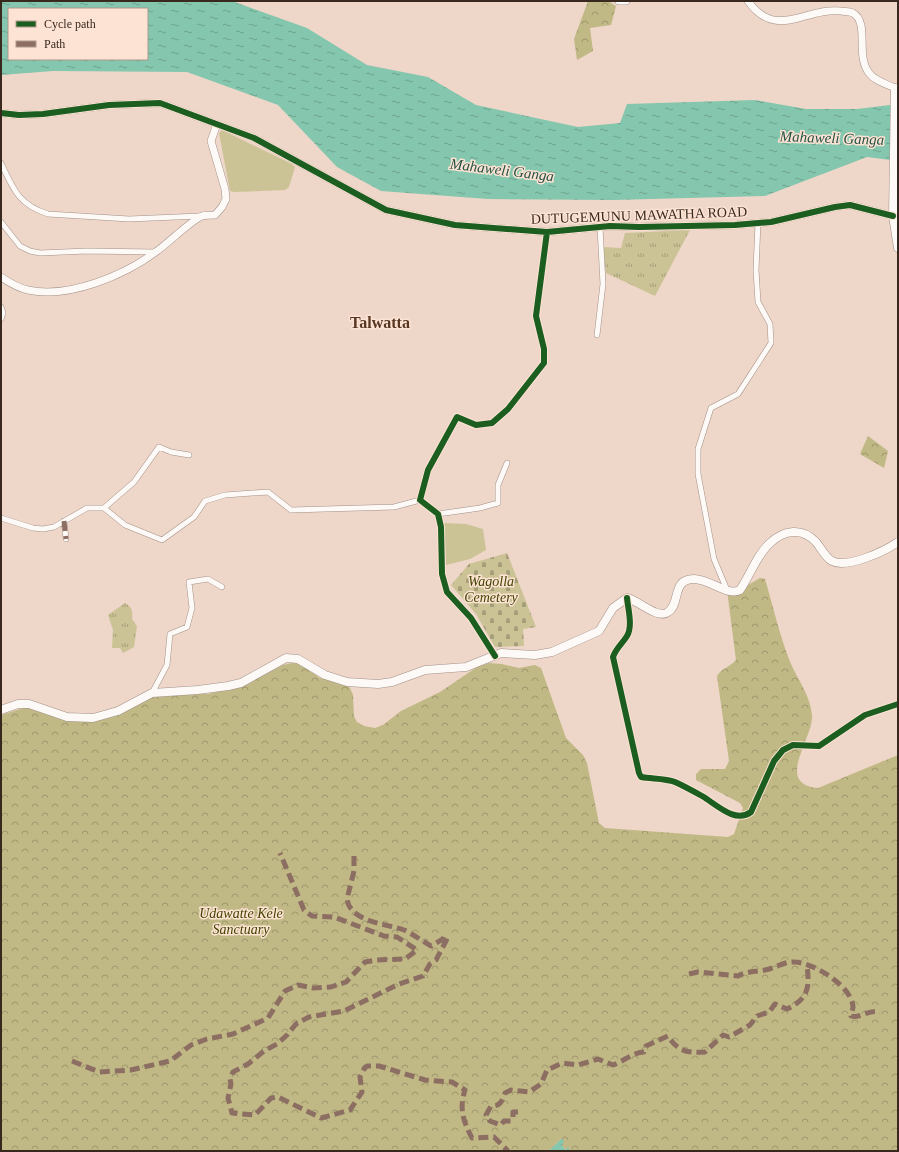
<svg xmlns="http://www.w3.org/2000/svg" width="899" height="1152" font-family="'Times New Roman',serif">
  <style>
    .grass { fill: url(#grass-tufts) }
    .forest { fill: url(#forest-crowns) }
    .cemetery { fill: url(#cemetery-stones) }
    .park { fill: #cbc395 }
    .water { fill: url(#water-ripples); fill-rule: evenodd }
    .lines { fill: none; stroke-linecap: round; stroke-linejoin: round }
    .minor-casing { stroke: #a39187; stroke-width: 6 }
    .tertiary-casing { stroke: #a39187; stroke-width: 8 }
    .primary-casing { stroke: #a39187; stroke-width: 9 }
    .minor { stroke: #fcf9f7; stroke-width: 5 }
    .tertiary { stroke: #fcf9f7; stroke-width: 7 }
    .primary { stroke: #fcf9f7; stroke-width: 8 }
    .quiet { stroke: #8d6e63; stroke-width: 5; stroke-dasharray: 10 5; stroke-linecap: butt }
    .cycleway-casing { stroke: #fde3d4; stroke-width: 8 }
    .cycleway { stroke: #1b5e20; stroke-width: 6 }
    .labels { text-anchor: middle; stroke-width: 3; stroke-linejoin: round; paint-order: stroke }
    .street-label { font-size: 14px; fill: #38281e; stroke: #fde3d4 }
    .park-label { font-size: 14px; font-style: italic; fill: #424501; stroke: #fde3d4 }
    .water-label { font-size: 15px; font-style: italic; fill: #265346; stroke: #fde3d4 }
    .quarter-label { font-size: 16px; font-weight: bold; fill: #583722; stroke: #fde3d4 }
  </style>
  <defs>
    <pattern id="grass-tufts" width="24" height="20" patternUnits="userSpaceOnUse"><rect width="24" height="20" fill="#cbc395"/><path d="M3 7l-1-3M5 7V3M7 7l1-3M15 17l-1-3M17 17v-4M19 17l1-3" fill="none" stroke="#a69e79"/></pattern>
    <pattern id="forest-crowns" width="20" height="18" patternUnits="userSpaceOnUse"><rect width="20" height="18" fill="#c1b985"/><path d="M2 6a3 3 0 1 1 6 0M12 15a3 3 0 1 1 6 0" fill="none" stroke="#9e966c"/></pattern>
    <pattern id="cemetery-stones" width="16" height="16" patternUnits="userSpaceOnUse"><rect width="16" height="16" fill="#cbc395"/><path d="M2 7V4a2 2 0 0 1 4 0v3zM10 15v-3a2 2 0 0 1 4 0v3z" fill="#a69e79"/></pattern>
    <pattern id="water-ripples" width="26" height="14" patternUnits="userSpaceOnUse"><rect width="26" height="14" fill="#84c7ae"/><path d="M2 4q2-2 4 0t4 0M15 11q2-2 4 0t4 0" fill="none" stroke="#6da28d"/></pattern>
  </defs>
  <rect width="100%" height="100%" fill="#eed6c8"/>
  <!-- grass -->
  <path class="grass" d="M 690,230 L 655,296 L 606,273 L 603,247 L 621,248 L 625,233 Z
    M 125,603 C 132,607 133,611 132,619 L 137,626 L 134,647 L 123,653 L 120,648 L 112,648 L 113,630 L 108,615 Z"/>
  <!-- forest -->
  <path class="forest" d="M 588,1 L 608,1 L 616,6 L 611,25 L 590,28 L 593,51 L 577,60 L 574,39 Z
    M 868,436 L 888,451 L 884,468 L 860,454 Z
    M 760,578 L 765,579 C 773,606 779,633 789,659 C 796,678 811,695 812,716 C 813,739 774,784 818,788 L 898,755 L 898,1151 L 570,1151 L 568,1148 L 566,1150 L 562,1146 L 561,1139 L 549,1151 L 1,1151 L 1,715 L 27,707 L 80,718 L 163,693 L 208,694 L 245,685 L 283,665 L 292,663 L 301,664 L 320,678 L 345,684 L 350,688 L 353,695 L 354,716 L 357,722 L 364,726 L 375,728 L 383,725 L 401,711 L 440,692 L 477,667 L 489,663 L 502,664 L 519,668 L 535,665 L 541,668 L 566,738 L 583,755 L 587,763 L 599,823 L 605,828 L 728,837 L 734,834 L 743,808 L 740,803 L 696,780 L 696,774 L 701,769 L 725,769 L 729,761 L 717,676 C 722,668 730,667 736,660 L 727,590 L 736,592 Z"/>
  <!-- cemetery -->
  <path class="cemetery" d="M 507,553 L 536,627 L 523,629 L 524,646 L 495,647 L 476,614 L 451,585 L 469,564 Z"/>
  <!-- park -->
  <path class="park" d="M 222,130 L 292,164 L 295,167 L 289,187 L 285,190 L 234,192 L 230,191 L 219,133 Z
    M 444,523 L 466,524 L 483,529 L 486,550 L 470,559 L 446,565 Z"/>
  <!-- water -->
  <path class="water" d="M 1,1 L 232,1 L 307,28 L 367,65 L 428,77 L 476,105 L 578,127 L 620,123 L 627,104 L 755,100 L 806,109 L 857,109 L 898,104 L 898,161 L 867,157 L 765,196 L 614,200 L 488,199 L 381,191 L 337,167 L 278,105 L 187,72 L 53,71 L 1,75 ZM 9,9 L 147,9 L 147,59 L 9,59 Z
    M 561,1139 L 564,1140 L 562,1146 L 566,1150 L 568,1147 L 570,1151 L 549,1151 Z"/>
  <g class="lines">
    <defs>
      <path id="minor" d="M 1,163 C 13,189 19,205 48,214 L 129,219 L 200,216
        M 1,222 L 20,246 L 30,251 L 40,253 L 87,251 L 155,252
        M 1,307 L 3,313 L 1,319
        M 597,335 L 603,284 L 600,227
        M 104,508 L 125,525 L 162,540 L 194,517 L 205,501 L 225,495 L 268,492 L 291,510 L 394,507 L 420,500
        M 438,514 L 480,508 L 498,503 L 498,485 L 507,463
        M 1,518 L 33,528 L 43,529 L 54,527 L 87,508 L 104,508 L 134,482 L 159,447 L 171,452 L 189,455
        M 64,521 L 66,539
        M 727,590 L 714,559 L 698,474 L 698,449 L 711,408 L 738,394 L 771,343 L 770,324 L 758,302 L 756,270 L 758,223
        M 627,598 C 628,609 633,626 627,636 C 622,644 616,648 613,657 L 639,773 L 641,777 C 652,779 665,778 675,782 C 684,786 693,791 702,796 C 716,804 735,824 751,812 L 774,761 L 783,750 L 793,745 L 819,746 L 865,715 L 898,704
        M 495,656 L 471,618 L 447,592 L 442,574 L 441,527 L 438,514 L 420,500 L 428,470 L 457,417 L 476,425 L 492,423 L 508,409 L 544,363 L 544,349 L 536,316 L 547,232
        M 152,693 L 167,665 L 170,634 L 187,627 L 192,608 L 189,582 L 208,579 L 222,587"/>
      <path id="tertiary" d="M 619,1 L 626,1
        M 748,1 C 776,41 806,7 841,11 C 844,12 849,11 853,13 C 870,23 855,55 869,73 C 875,81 886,84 895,88
        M 1,113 L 19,115 L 43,114 L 109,105 L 160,103 L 254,138 L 386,210 L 455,225 L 547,232 L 610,226 L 639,227 L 735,225 L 771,222 L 835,207 L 850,205 L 893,216
        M 1,277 C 10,283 18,288 28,290 C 69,299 125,275 157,251 C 167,244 193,219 202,216 C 206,215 211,215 215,215 L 222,207 L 226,199 L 225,189 L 211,141 L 217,124"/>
      <path id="primary" d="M 895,88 L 893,216 L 898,248
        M 1,710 L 18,704 L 29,704 L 67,717 L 93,718 L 118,711 L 152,693 L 198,690 L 228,686 L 241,683 L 286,658 L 298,659 L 325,675 L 347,682 L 378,684 L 392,682 L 425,670 L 466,667 L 501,653 L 535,655 L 552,652 L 599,631 L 613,608 L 627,598 C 638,600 658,620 668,612 C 681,604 671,579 694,579 C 710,579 728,597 740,590 C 751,574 756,556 770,543 C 784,530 802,527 816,542 C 821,548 825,557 832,561 C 847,569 885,551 898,542"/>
    </defs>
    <!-- minor casing -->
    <use href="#minor" class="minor-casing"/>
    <!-- tertiary casing -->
    <use href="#tertiary" class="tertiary-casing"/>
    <!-- primary casing -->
    <use href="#primary" class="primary-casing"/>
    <!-- minor -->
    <use href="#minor" class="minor"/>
    <!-- tertiary -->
    <use href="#tertiary" class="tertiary"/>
    <!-- primary -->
    <use href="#primary" class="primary"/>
    <!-- quiet -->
    <path class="quiet" d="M 64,521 L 66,539
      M 354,856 L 354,871 L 347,899 C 350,922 387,924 404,930 C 413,934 422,941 431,946 L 443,939 L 444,936 L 447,938 L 446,941 L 436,960 L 430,964 L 423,976 L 399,984 L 344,1011 L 309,1017 L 296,1024 L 287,1035 L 277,1044 L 264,1051 L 248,1064 L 233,1072 L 230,1079 L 231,1084 L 228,1098 L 232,1113 L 255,1115 L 271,1098 L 278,1097 L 321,1118 L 350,1110 L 362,1092 L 360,1077 L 364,1069 L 367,1066 L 379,1066 L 425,1080 L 452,1082 L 465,1090 C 459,1109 463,1121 472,1138 L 494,1137 L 508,1151
      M 689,974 L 698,972 L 738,976 C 747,971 756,972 765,970 C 775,968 785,961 795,962 C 814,963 852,986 853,1007 C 853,1009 851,1013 851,1016 C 859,1019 869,1009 880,1012
      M 72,1061 L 99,1072 L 131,1070 L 170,1061 L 191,1045 L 207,1039 L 233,1034 L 268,1018 L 285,991 L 298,985 L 313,988 L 331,987 L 346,982 L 365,962 L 376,960 L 405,959 L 417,950 L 397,937 L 384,936 L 334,917 L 312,916 L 304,910 L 280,853
      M 518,1112 L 513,1112 L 513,1117 L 511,1121 L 504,1121 L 501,1125 L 490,1121 L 486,1115 L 491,1106 C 501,1106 502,1101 505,1093 L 511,1090 L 529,1092 L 541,1084 L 547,1070 L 562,1063 L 578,1065 L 598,1059 L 613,1065 C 624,1061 634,1052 644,1052 L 646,1046 L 668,1036 C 678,1052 688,1053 705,1052 L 723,1035 L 729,1037 L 750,1025 L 757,1016 L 769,1012 L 775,1004 L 787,1009 C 808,999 810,988 807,966"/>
    <defs>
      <path id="cycleway" d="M 1,113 L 19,115 L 43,114 L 109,105 L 160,103 L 254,138 L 386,210 L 455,225 L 547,232 L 610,226 L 639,227 L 735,225 L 771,222 L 835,207 L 850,205 L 893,216
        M 627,598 C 628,609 633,626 627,636 C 622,644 616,648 613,657 L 639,773 L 641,777 C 652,779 665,778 675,782 C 684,786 693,791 702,796 C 716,804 735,824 751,812 L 774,761 L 783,750 L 793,745 L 819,746 L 865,715 L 898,704
        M 495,656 L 471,618 L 447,592 L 442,574 L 441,527 L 438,514 L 420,500 L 428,470 L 457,417 L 476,425 L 492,423 L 508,409 L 544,363 L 544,349 L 536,316 L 547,232"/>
    </defs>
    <!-- cycleway casing -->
    <use href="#cycleway" class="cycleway-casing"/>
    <!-- cycleway -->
    <use href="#cycleway" class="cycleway"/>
  </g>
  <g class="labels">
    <!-- street labels -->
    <g class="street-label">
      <text transform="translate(639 215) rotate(-2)" y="5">DUTUGEMUNU MAWATHA ROAD</text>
    </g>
    <!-- park labels -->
    <g class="park-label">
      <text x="491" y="586">Wagolla<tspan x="491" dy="16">Cemetery</tspan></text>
      <text x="241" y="918">Udawatte Kele<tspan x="241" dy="16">Sanctuary</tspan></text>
    </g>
    <!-- water labels -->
    <g class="water-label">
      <text transform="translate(832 138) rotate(2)" y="5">Mahaweli Ganga</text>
      <text transform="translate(502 170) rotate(7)" y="5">Mahaweli Ganga</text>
    </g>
    <!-- quarter labels -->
    <g class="quarter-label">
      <text x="380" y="328">Talwatta</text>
    </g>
  </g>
  <!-- border -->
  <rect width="899" height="1152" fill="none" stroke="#38281e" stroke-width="4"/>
  <!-- legend -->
  <rect x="8" y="8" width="140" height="52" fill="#fde3d4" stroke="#ae988b"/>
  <rect x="16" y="21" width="20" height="6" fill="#1b5e20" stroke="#ae988b"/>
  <text x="44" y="28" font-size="12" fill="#38281e">Cycle path</text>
  <rect x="16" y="41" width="20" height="6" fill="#8d6e63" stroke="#ae988b"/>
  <text x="44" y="48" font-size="12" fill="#38281e">Path</text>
</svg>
